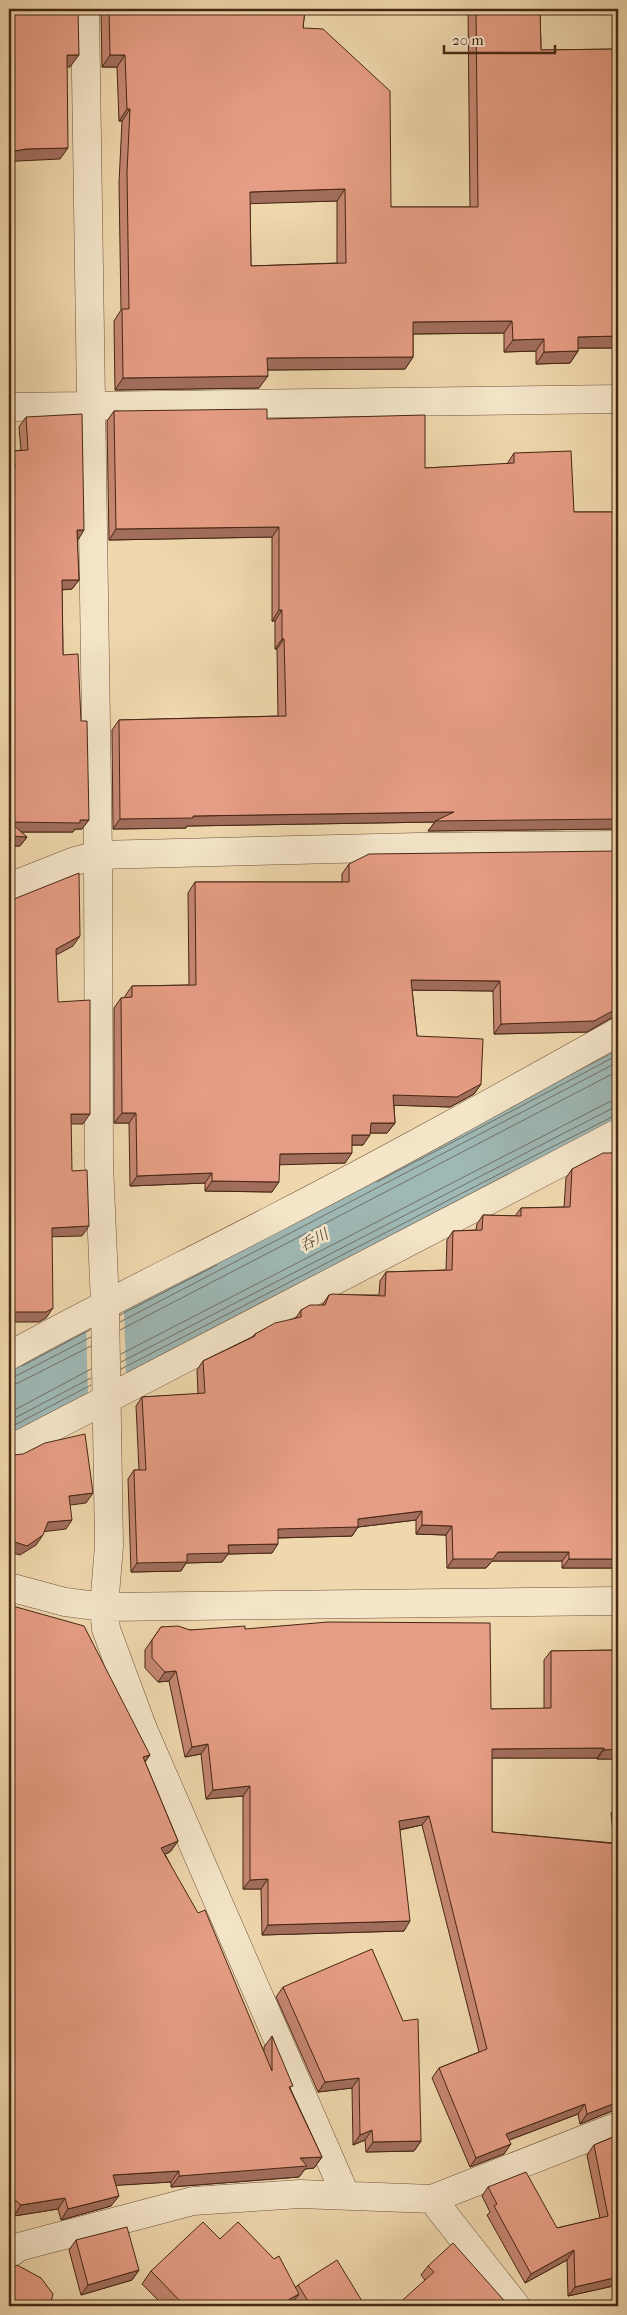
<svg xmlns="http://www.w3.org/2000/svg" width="627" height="2315" font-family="'IM FELL French Canon','Noto Serif JP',serif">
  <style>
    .water { fill: #9eb8b5; stroke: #7b7e74 }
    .pier { fill: #f0d8ae }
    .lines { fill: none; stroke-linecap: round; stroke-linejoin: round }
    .shore { stroke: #726f64; stroke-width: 1 }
    .minor-casing { stroke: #70523a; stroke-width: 29 }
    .minor { stroke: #f5e6ca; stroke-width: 28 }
    .wall { fill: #c68772; stroke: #462613; fill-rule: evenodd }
    .shaded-wall { fill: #a16e5d; stroke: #462613 }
    .building { fill: #e69d85; stroke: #462613; fill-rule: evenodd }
    .labels { text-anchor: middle; stroke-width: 5; stroke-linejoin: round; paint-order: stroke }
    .water-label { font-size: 15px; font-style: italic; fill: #5c4a3c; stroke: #f5e6ca }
  </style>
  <rect width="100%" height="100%" fill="#f0d8ae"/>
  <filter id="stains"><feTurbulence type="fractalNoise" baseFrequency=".004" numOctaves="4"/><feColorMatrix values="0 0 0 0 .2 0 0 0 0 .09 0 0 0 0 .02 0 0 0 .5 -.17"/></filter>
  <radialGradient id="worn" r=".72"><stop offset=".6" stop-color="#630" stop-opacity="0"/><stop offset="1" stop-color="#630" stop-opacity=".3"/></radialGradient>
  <!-- water -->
  <path class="water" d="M 618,1050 L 618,1119 L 9,1434 L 9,1367 Z"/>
  <!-- pier -->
  <path class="pier" d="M 124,1305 L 126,1375 L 88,1395 L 86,1324 Z"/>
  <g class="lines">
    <!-- shore -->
    <path class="shore" d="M 377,1182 L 618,1055
      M 120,1315 L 217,1265
      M 120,1322 L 618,1062
      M 120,1330 L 618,1071
      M 121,1354 L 609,1102 L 618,1101
      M 121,1362 L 541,1145 L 611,1109 L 618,1108
      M 22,1366 L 90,1330
      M 121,1369 L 544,1151 L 618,1114
      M 9,1378 L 16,1376 L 91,1337
      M 9,1385 L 18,1383 L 91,1346
      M 9,1413 L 91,1369
      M 9,1421 L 91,1378
      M 9,1428 L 91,1385"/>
    <defs>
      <path id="minor" d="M 85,9 L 98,855 L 99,1164 L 105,1304 L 109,1546 L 104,1607 L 106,1629 L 143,1729 L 345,2194
        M 9,407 L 618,399
        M 9,887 L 75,861 L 98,855 L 418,847 L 618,845
        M 9,1356 C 97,1307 187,1264 277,1217 C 392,1158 505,1095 618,1032
        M 9,1450 L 618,1133
        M 9,1587 L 65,1602 L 104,1607 L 618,1601
        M 432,2199 L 516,2306
        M 9,2254 L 19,2247 L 30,2244 L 193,2201 L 300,2194 L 432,2199 L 618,2126"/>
    </defs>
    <!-- minor casing -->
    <use href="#minor" class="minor-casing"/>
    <!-- minor -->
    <use href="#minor" class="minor"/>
  </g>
  <!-- wall -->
  <path class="wall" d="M 101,9 L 305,9 L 303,28 L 391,207 L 470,207 L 468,9 L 540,9 L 541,50 L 618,49 L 618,348 L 578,348 L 578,351 L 570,363 L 536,364 L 536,351 L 504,352 L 504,333 L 413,334 L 413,357 L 405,369 L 267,370 L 259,388 L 115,390 L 114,321 L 121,310 L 119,183 L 122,121 L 119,121 L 117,67 L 102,67 ZM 337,201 L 337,263 L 251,266 L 250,203 Z
    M 114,411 L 267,419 L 425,468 L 507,464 L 514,453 L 574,512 L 618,512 L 618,829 L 428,831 L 435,822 L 187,826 L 186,828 L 113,829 L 112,730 L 119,720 L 278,716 L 277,649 L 275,649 L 275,621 L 272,621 L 272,537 L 109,540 L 107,421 Z
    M 26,417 L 77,540 L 79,580 L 72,589 L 62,590 L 63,655 L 82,829 L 75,829 L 73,832 L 21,832 L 27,837 L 20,846 L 9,846 L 9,458 L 14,451 L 21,450 L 19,427 Z
    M 349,864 L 611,1018 L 587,1032 L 494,1034 L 493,991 L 412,990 L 417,1036 L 481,1084 L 474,1094 L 450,1107 L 394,1105 L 395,1123 L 387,1133 L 370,1133 L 363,1145 L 352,1145 L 345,1163 L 280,1164 L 272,1192 L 205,1191 L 205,1183 L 130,1186 L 129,1123 L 114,1123 L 114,1008 L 121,998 L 125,998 L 125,996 L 132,986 L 189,985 L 188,893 L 195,882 L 342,882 L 342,874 Z
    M 618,1148 L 618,1568 L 562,1568 L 562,1561 L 492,1561 L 486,1568 L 447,1568 L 446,1535 L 416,1534 L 416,1520 L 358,1527 L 352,1536 L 278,1538 L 272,1553 L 228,1554 L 222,1562 L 186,1563 L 181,1571 L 131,1572 L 128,1479 L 134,1470 L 139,1470 L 136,1406 L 142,1397 L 198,1394 L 197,1370 L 203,1361 L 252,1337 L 255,1334 L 295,1319 L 301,1310 L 322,1305 L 329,1295 L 379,1295 L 380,1281 L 386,1272 L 446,1270 L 447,1240 L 453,1231 L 476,1230 L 477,1224 L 483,1215 L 515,1216 L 521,1208 L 564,1207 L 566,1178 L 572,1169 L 614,1153 Z
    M 9,1605 L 150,1755 L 145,1762 L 178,1841 L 170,1852 L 165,1854 L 264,2051 L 264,2047 L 272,2036 L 291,2090 L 322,2157 L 314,2168 L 305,2169 L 299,2177 L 171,2187 L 171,2182 L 116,2185 L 111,2206 L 61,2220 L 58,2209 L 14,2216 L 9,2212 Z
    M 161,1627 L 190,1630 L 245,1629 L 491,1709 L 544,1709 L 544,1660 L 551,1651 L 618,1650 L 618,1759 L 597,1759 L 597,1758 L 492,1758 L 492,1832 L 614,1843 L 611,1813 L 618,1804 L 618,2111 L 612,2111 L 580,2124 L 578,2114 L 509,2140 L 504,2154 L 470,2167 L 432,2078 L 439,2068 L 479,2052 L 422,1825 L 400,1830 L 404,1931 L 262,1935 L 261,1889 L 243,1889 L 243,1796 L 206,1799 L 201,1754 L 185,1757 L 169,1681 L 158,1682 L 145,1668 L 145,1650 Z
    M 283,1987 L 421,2141 L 414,2151 L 366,2152 L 365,2140 L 353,2145 L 352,2088 L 318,2092 L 276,1997 Z
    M 618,2135 L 618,2285 L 568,2296 L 567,2260 L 525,2283 L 487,2215 L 490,2212 L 482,2196 L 488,2187 L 557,2228 L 600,2218 L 587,2155 L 594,2145 Z
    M 220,2239 L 296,2287 L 298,2285 L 365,2306 L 298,2306 L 295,2300 L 290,2306 L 164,2306 L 142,2284 L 151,2271 Z
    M 76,2240 L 139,2270 L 132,2280 L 81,2295 L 69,2250 Z
    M 428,2266 L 509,2306 L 425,2280 L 421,2275 Z"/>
  <!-- shaded-wall -->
  <path class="shaded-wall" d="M 67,55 L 79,55 L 70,67 L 58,67 Z
    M 110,55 L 125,55 L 117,67 L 102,67 Z
    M 127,109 L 130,109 L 122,121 L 119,121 Z
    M 68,148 L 60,159 L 18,161 L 9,162 L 9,152 L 26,149 Z
    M 345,189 L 337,201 L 242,204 L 250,192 Z
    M 512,321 L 504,333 L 405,334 L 413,322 Z
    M 618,336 L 618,348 L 570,348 L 578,337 Z
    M 544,339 L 536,351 L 504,352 L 513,340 Z
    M 578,351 L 570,363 L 536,364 L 544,352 Z
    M 413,357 L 405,369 L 259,370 L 267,358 Z
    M 268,376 L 259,388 L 115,390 L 123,378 Z
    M 279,527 L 272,537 L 109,540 L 116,529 Z
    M 77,530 L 84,530 L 78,540 Z
    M 62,580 L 79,580 L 72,589 L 55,590 Z
    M 279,610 L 282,610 L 275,621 L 272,621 Z
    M 282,639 L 284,639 L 277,649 L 275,649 Z
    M 454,812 L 618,819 L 618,829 L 428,831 L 435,822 L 187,826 L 186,828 L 113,829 L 120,819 L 193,816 Z
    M 89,820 L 82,829 L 75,829 L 73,832 L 9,832 L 10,822 Z
    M 9,836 L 27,837 L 20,846 L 9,846 Z
    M 80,936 L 73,946 L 49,959 L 56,949 Z
    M 411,980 L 500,981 L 493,991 L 404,990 Z
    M 618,1008 L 618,1017 L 611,1018 L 587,1032 L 494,1034 L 501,1024 Z
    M 481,1084 L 474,1094 L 450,1107 L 386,1105 L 393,1095 Z
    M 122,1113 L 136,1113 L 129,1123 L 114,1123 Z
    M 71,1114 L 90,1114 L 83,1124 L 64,1124 Z
    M 371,1123 L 395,1123 L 387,1133 L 364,1133 Z
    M 352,1135 L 370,1135 L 363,1145 L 345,1145 Z
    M 352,1153 L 345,1163 L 273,1165 L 280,1154 Z
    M 212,1173 L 205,1183 L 130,1186 L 137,1176 Z
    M 212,1181 L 279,1182 L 272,1192 L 205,1191 Z
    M 89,1226 L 82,1236 L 45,1237 L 52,1228 Z
    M 53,1308 L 46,1318 L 39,1322 L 9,1322 L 9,1312 Z
    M 93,1493 L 86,1503 L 63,1506 L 69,1496 Z
    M 422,1511 L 416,1520 L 358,1527 L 352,1536 L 272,1538 L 278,1529 Z
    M 72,1520 L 66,1529 L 41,1532 L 48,1522 Z
    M 422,1525 L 452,1526 L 446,1535 L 416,1534 Z
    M 43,1535 L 36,1545 L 20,1555 L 9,1552 L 9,1540 Z
    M 278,1544 L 272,1553 L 228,1554 L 222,1562 L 186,1563 L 181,1571 L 131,1572 L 137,1563 L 187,1554 L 228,1545 Z
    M 498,1552 L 569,1552 L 562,1561 L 492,1561 L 486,1568 L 447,1568 L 453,1559 Z
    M 569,1559 L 618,1559 L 618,1568 L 562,1568 Z
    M 176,1671 L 169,1681 L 158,1682 L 165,1672 Z
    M 208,1744 L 201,1754 L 185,1757 L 192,1747 Z
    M 604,1748 L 597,1758 L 485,1758 L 492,1749 Z
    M 618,1749 L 618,1759 L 597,1759 L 604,1750 Z
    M 150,1755 L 142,1766 L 143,1757 Z
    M 250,1786 L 243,1796 L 206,1799 L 213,1790 Z
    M 429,1816 L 422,1825 L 392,1831 L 399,1821 Z
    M 178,1841 L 170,1852 L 154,1859 L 161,1848 Z
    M 268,1879 L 261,1889 L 243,1889 L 250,1880 Z
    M 410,1921 L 404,1931 L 262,1935 L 268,1925 Z
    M 359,2078 L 352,2088 L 318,2092 L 325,2082 Z
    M 618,2102 L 618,2111 L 612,2111 L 580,2124 L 587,2114 Z
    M 585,2104 L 578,2114 L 499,2144 L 506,2134 Z
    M 372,2130 L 365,2140 L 353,2145 L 360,2135 Z
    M 421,2141 L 414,2151 L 366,2152 L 373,2142 Z
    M 511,2144 L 504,2154 L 470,2167 L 476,2158 Z
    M 322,2157 L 314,2168 L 305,2169 L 299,2177 L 171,2187 L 179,2176 L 300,2158 Z
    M 179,2171 L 171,2182 L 106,2186 L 113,2175 Z
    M 119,2196 L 111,2206 L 61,2220 L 68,2209 Z
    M 65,2198 L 58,2209 L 14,2216 L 21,2205 Z
    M 574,2250 L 567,2260 L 525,2283 L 531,2274 Z
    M 139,2270 L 132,2280 L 81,2295 L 88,2285 Z
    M 618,2277 L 618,2285 L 568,2296 L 575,2287 Z
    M 299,2294 L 290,2306 L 277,2306 Z"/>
  <!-- building -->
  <path class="building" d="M 9,9 L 78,9 L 79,55 L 67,55 L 68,148 L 26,149 L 9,152 Z
    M 109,9 L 305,9 L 303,28 L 323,29 L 390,91 L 391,207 L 478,207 L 476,9 L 540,9 L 541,50 L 618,49 L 618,336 L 578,337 L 578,351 L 544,352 L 544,339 L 513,340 L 512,321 L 413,322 L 413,357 L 267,358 L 268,376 L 123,378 L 122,309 L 129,309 L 127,172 L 130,109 L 127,109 L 125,55 L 110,55 ZM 345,189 L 346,263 L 251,266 L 250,192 Z
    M 267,409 L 267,419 L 425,415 L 425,468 L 514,463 L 514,453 L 571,451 L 574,512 L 618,512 L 618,819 L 435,821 L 454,812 L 193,816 L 193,818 L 120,819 L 119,720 L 286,716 L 284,639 L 282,639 L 282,610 L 279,610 L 279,527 L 116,529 L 114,411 Z
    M 82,414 L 84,530 L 77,530 L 79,580 L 62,580 L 63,655 L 78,654 L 81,721 L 87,721 L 89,820 L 80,820 L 80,823 L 10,822 L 27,837 L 9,836 L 9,468 L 15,467 L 14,451 L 28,450 L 26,417 Z
    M 618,851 L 618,1008 L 594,1021 L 501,1024 L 500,981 L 411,980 L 417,1036 L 483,1039 L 481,1084 L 457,1097 L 393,1095 L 395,1123 L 371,1123 L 370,1135 L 352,1135 L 352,1153 L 280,1154 L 279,1182 L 212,1181 L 212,1173 L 137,1176 L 136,1113 L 122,1113 L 121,998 L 132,997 L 132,986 L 196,985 L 195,882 L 349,882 L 349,864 L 369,854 Z
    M 79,873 L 80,936 L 56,949 L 58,1002 L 90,1000 L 90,1114 L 71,1114 L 72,1171 L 87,1170 L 89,1226 L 52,1228 L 53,1308 L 46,1312 L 9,1312 L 9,901 Z
    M 603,1153 L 618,1153 L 618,1559 L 569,1559 L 569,1552 L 498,1552 L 493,1559 L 453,1559 L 452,1526 L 422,1525 L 422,1511 L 358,1519 L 358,1527 L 278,1529 L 278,1544 L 228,1545 L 229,1553 L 187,1554 L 187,1562 L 137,1563 L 134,1470 L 146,1470 L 142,1397 L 205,1393 L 203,1361 L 255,1336 L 255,1334 L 275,1323 L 301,1317 L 301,1310 L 310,1305 L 325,1305 L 329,1295 L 332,1294 L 385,1296 L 386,1272 L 452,1270 L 453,1231 L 482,1230 L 483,1215 L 521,1216 L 521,1208 L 570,1207 L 572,1169 Z
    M 85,1434 L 93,1493 L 69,1496 L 72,1520 L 48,1522 L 43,1535 L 27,1546 L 9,1540 L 9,1458 L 14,1455 L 23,1454 L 45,1443 Z
    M 9,1605 L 84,1626 L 150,1755 L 143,1757 L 178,1841 L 161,1848 L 198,1913 L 205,1910 L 272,2071 L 272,2036 L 293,2086 L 289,2087 L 322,2157 L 300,2158 L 307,2166 L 179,2176 L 179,2171 L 113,2175 L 119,2196 L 68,2209 L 65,2198 L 21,2205 L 9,2195 Z
    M 328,1622 L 490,1623 L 491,1709 L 551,1708 L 551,1651 L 618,1650 L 618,1749 L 604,1750 L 604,1748 L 492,1749 L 492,1832 L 618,1844 L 618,2102 L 587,2114 L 585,2104 L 506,2134 L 511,2144 L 476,2158 L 439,2068 L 487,2049 L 429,1816 L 399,1821 L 410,1921 L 268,1925 L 268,1879 L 250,1880 L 250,1786 L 213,1790 L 208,1744 L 192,1747 L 176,1671 L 165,1672 L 152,1658 L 152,1640 L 161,1627 L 178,1626 L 190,1630 L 245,1626 L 245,1629 Z
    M 372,1949 L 403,2021 L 418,2019 L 421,2141 L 373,2142 L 372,2130 L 360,2135 L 359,2078 L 325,2082 L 283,1987 Z
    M 618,2135 L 618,2277 L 575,2287 L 574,2250 L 531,2274 L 494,2206 L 497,2204 L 488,2187 L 526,2172 L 557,2228 L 608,2216 L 594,2145 Z
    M 203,2222 L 220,2239 L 238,2222 L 274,2259 L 279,2256 L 299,2294 L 277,2306 L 185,2306 L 151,2271 Z
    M 127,2227 L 139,2270 L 88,2285 L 76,2240 Z
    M 453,2243 L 509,2306 L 396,2306 L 434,2272 L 428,2266 Z
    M 337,2260 L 365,2306 L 311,2306 L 298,2285 Z
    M 17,2265 L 41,2278 L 53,2294 L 50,2306 L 9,2306 L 9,2271 Z"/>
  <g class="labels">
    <!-- water labels -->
    <g class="water-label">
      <text transform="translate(314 1240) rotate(-28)" y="5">呑川</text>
    </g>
  </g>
  <!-- margin -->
  <rect width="627" height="2315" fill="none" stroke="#f0d8ae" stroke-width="30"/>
  <rect x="10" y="10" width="607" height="2295" fill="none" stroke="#462613" stroke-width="2.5"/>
  <rect x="15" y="15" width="597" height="2285" fill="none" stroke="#462613"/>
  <!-- scale -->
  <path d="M444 45v8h111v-8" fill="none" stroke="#462613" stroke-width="2.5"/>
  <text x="452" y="45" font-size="15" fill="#462613" stroke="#f5e6ca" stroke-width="4" paint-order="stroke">20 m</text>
  <rect width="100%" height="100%" filter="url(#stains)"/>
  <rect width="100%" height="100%" fill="url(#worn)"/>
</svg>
